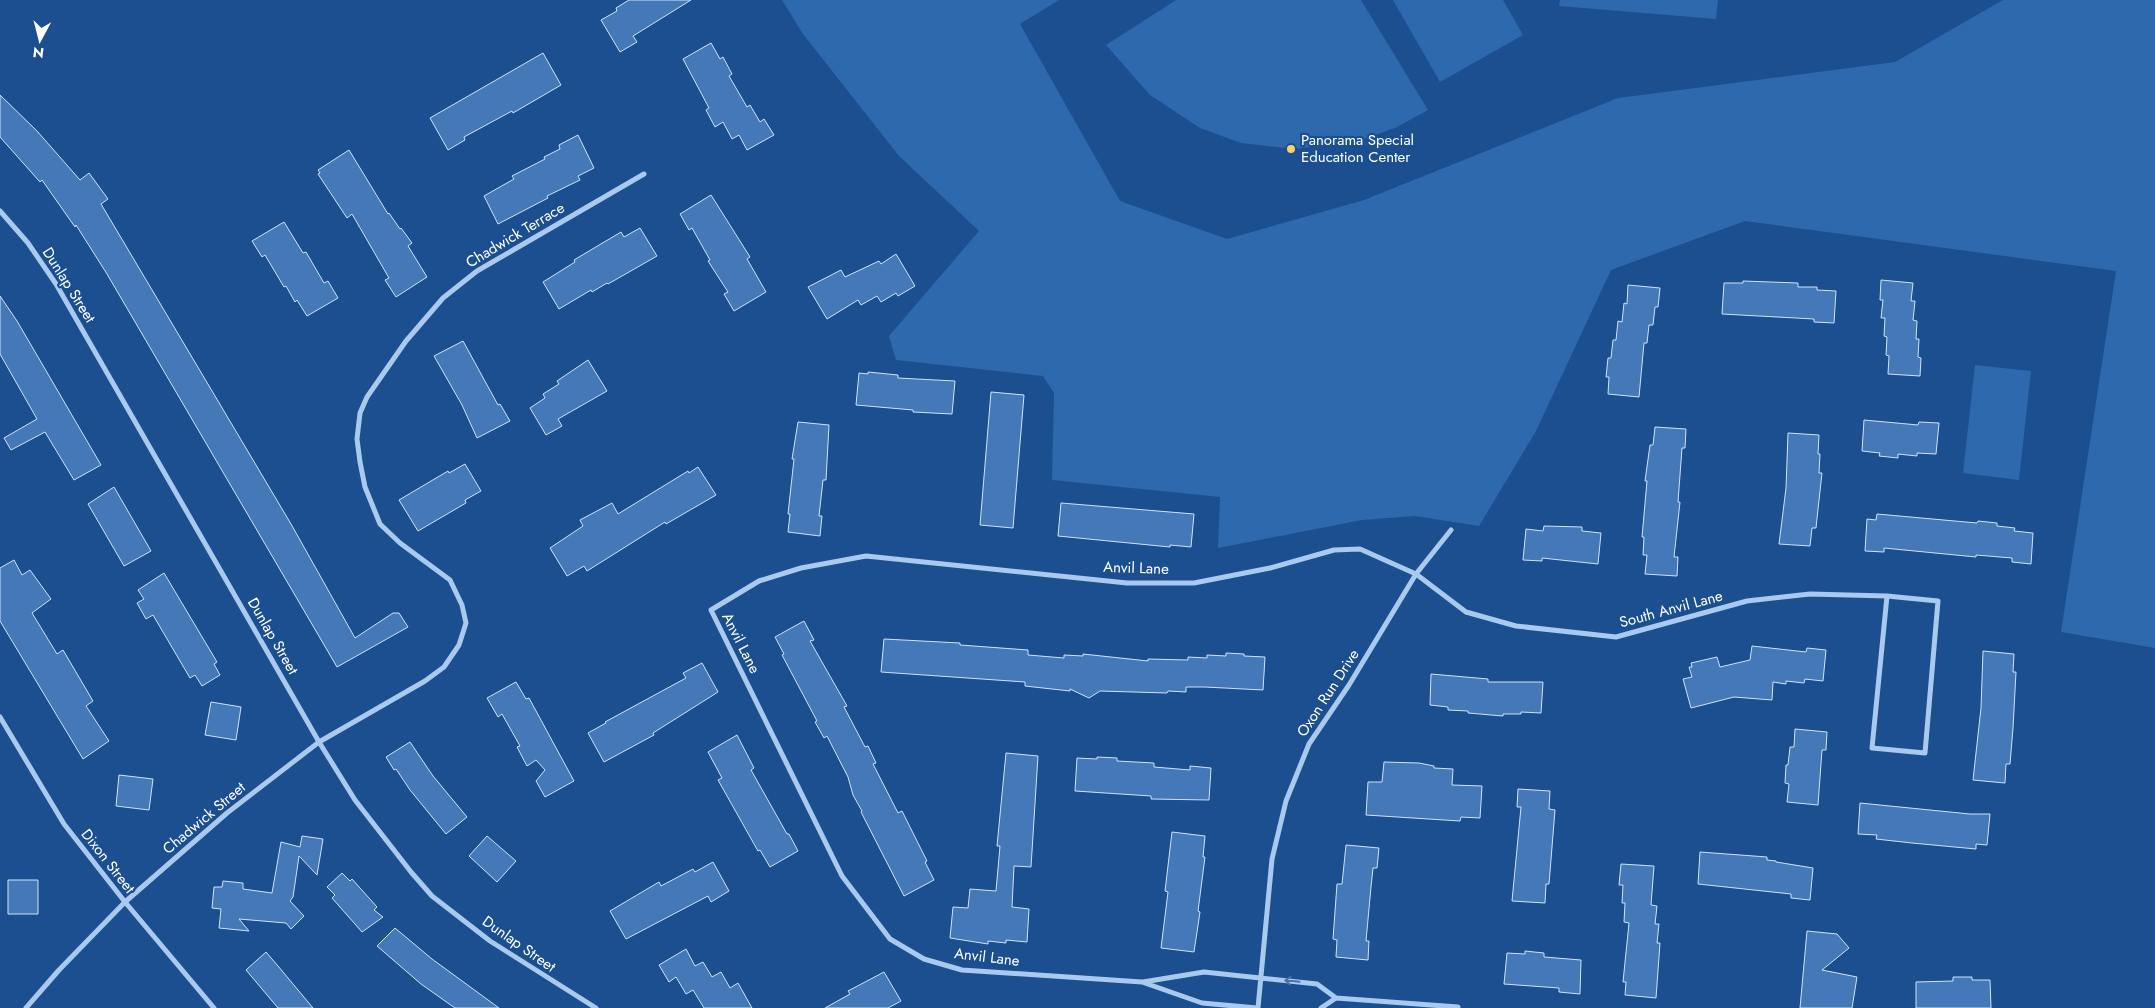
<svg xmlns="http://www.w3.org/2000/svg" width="2155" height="1008" font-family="Jost,sans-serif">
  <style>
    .green { fill: #2e69ad }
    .building { fill: #4478b7; stroke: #cfe3fa }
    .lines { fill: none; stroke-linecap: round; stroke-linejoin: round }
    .minor { stroke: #a9c9ee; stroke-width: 5 }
    .oneway { stroke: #4674ac }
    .poi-dot { fill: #ffd166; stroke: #1b4f8f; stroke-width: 2 }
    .labels { text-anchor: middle; stroke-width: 4.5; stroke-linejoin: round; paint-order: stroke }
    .poi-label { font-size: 15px; fill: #fff; stroke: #1b4f8f; text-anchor: start }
    .street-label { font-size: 15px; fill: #fff; stroke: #1b4f8f }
  </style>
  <rect width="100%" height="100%" fill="#1b4f8f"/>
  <!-- green -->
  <path class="green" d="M 782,0 L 1059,0 L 1020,24 L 1120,201 L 1227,239 L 1364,200 L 1618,98 L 1895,62 L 2003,0 L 2155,0 L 2155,648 L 2061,632 L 2116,271 L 1745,221 L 1611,270 L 1536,431 L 1479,526 L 1415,516 L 1362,520 L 1218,548 L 1220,497 L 1052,480 L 1054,393 L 1043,376 L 896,360 L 889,336 L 979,231 L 899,156 L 803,34 Z
    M 1176,0 L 1361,0 L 1428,110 L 1395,128 L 1355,142 L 1294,149 L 1241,143 L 1200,128 L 1150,95 L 1106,45 Z
    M 1393,0 L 1503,0 L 1523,35 L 1440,82 Z
    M 1560,0 L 1718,0 L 1716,19 L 1559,6 Z
    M 1975,365 L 2031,371 L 2019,480 L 1963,473 Z"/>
  <!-- building -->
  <path class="building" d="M 629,0 L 691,0 L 633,36 L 637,42 L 620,52 L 601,20 L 617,11 L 616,8 Z
    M 711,43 L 720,59 L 723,57 L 732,74 L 729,76 L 747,107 L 750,105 L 760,122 L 764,119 L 774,135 L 747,150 L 739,135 L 732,139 L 723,122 L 715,127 L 706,110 L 709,108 L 683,59 Z
    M 543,53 L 561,85 L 513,113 L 512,111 L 464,137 L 465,140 L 448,150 L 430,118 Z
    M 0,95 L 37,131 L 80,180 L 89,173 L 108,199 L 101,204 L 291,524 L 355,638 L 393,613 L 399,613 L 408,627 L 337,667 L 107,274 L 76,225 L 75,227 L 42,180 L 40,182 L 0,137 Z
    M 578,135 L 594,168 L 578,176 L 580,180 L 547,196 L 548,198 L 498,224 L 484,196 L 514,179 L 512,176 L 545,159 L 544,157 L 560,149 L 559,145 Z
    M 349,150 L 388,214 L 389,213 L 400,229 L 401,228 L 412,243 L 408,246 L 427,277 L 396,297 L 385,280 L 389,278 L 352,214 L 347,218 L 318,174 L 320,173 L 318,170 Z
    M 711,195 L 750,257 L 747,259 L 766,292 L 734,311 L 724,294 L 728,292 L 708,261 L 710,260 L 692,228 L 689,230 L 680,214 Z
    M 284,222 L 303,253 L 306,252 L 324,283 L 328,281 L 338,298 L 307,316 L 297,300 L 295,302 L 286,286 L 284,287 L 265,255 L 262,257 L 252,241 Z
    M 640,228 L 657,256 L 608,284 L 607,283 L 592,292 L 591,290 L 559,309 L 543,282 L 575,262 L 574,260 L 621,232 L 624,237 Z
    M 896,254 L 915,286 L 898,296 L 896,293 L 881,302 L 877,296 L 861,305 L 858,300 L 827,319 L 808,287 L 841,270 L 845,277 L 879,261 L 881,264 Z
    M 1881,280 L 1913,283 L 1911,301 L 1915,301 L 1913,320 L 1917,321 L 1916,339 L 1919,339 L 1918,357 L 1921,358 L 1920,376 L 1888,374 L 1889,356 L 1886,355 L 1887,337 L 1884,336 L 1885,318 L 1881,318 L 1883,300 L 1880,300 Z
    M 1743,281 L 1798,283 L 1798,287 L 1817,287 L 1817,290 L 1836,291 L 1834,323 L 1814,322 L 1814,319 L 1722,314 L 1724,283 L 1743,283 Z
    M 1628,285 L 1660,288 L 1658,307 L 1655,307 L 1653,325 L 1649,325 L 1647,343 L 1644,343 L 1639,397 L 1608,394 L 1609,377 L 1606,377 L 1608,358 L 1611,358 L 1613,340 L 1616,340 L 1618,321 L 1622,322 L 1624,303 L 1627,304 Z
    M 0,296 L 17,321 L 101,465 L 74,480 L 45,432 L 11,450 L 4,438 L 37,419 L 0,354 Z
    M 463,341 L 498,405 L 500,404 L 510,421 L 477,438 L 462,405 L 434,356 Z
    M 588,360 L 607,391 L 558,419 L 562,426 L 546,435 L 530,408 L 545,398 L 543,394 L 559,384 L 557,381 Z
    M 868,372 L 898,375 L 898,378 L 955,381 L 952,414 L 913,412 L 913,410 L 856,405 L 859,373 L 868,374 Z
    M 991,392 L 1024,395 L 1013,528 L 980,525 Z
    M 1864,420 L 1918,425 L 1919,422 L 1939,423 L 1936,454 L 1917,453 L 1917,456 L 1898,454 L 1898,458 L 1879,456 L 1880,453 L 1862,451 Z
    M 798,422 L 829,425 L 826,480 L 823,480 L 819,516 L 822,516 L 820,536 L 788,532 L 790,514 L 788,514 L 794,459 L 792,459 Z
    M 1655,427 L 1686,429 L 1685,448 L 1682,448 L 1678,502 L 1680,502 L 1674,557 L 1678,557 L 1677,576 L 1645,574 L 1647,555 L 1643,555 L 1644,537 L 1642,537 L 1647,481 L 1645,481 L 1650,445 L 1653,445 Z
    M 1788,433 L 1819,435 L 1818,454 L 1820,454 L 1819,473 L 1822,473 L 1820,491 L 1816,528 L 1812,528 L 1810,546 L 1779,544 L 1786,488 Z
    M 465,464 L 481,491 L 465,500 L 466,503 L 418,531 L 399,500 L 448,471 L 449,473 Z
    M 698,467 L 716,495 L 666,524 L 665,522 L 587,571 L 584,566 L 567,576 L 550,548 L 583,526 L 580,520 L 612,503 L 618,514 L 688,471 L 689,473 Z
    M 114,487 L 151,551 L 124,566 L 88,504 Z
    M 1061,503 L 1194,514 L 1191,547 L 1170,545 L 1170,547 L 1058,536 Z
    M 1877,514 L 1977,523 L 1978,521 L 1997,523 L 1997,526 L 2015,528 L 2014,531 L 2033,533 L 2031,564 L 2012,562 L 2012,558 L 1976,555 L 1976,557 L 1884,548 L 1884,552 L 1865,551 L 1867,519 L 1876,520 Z
    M 1544,526 L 1582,527 L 1582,531 L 1601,533 L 1598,564 L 1542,558 L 1542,561 L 1523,560 L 1526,529 L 1543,531 Z
    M 14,560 L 22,575 L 30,570 L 51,599 L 32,613 L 57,654 L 63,650 L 93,701 L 86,706 L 109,741 L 83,759 L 0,621 L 0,568 Z
    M 164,573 L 217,662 L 214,664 L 220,675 L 202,686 L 195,675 L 190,678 L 153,615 L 146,619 L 137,603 L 144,599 L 138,590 Z
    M 804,621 L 814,640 L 810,641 L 847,706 L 844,707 L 865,747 L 868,746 L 876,763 L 873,764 L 898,813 L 902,811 L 927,861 L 925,862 L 934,880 L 904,896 L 861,812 L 862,811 L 853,795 L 848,777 L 827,736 L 824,738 L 815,722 L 817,721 L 782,655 L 784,654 L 775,637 Z
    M 884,639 L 960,643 L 960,645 L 1028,650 L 1028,655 L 1064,658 L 1064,655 L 1083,656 L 1083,654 L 1148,661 L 1148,659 L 1188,660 L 1188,657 L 1207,658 L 1207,655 L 1226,656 L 1226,653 L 1244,654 L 1244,656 L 1265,657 L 1263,690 L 1205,687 L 1186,687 L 1186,692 L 1168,691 L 1167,693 L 1100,691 L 1089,698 L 1070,689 L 1070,691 L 1025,686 L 1025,682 L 881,672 Z
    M 1752,646 L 1806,652 L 1807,648 L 1826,650 L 1823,681 L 1805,679 L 1804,683 L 1786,681 L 1786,684 L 1773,682 L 1772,700 L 1734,697 L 1691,708 L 1683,679 L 1692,677 L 1689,667 L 1692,667 L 1691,663 L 1717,657 L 1720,667 L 1750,660 Z
    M 1983,651 L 2014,654 L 2013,672 L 2016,672 L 2013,728 L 2010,764 L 2006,764 L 2005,783 L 1973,780 L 1981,708 Z
    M 702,663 L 718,692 L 653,733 L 654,735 L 604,762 L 588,733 L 606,723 L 605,722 L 686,678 L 683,673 Z
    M 1431,674 L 1488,679 L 1488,682 L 1543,682 L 1541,713 L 1521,712 L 1521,714 L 1503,714 L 1503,716 L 1468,713 L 1468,711 L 1448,710 L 1448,707 L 1430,705 Z
    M 516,682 L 526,699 L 529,698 L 574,781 L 545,797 L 536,781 L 545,770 L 536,760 L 527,766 L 517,747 L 520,746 L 502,714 L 498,717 L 487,698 Z
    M 211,702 L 241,707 L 236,740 L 205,735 Z
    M 1795,729 L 1827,732 L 1826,750 L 1822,750 L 1818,805 L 1787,802 L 1789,784 L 1785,783 L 1786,765 L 1788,765 L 1790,747 L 1794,747 Z
    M 737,735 L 754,768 L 751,770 L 787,834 L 789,834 L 798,851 L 770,867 L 760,850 L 758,851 L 718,780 L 722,778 L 708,752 Z
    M 410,742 L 433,776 L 467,817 L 446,834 L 410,790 L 396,769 L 394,770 L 386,757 Z
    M 1006,753 L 1038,756 L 1031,867 L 1014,866 L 1012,907 L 1029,909 L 1027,942 L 1006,940 L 1006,943 L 988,941 L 988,944 L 950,938 L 953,907 L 968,908 L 970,889 L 996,891 L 1000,846 L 997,846 Z
    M 1097,757 L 1117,758 L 1117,761 L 1154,763 L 1154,767 L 1190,770 L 1190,766 L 1211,768 L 1209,800 L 1151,799 L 1151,796 L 1075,791 L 1077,758 L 1097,759 Z
    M 1384,762 L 1419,763 L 1434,766 L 1434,768 L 1453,769 L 1452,785 L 1482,786 L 1480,818 L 1461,817 L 1460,821 L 1366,815 L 1368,782 L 1382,782 Z
    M 119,775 L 153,779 L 149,810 L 116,806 Z
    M 1518,789 L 1550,791 L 1549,809 L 1555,810 L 1549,884 L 1546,884 L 1545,903 L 1512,901 L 1521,807 L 1517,807 Z
    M 1860,803 L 1970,814 L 1990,814 L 1987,845 L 1976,844 L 1976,849 L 1912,843 L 1876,839 L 1877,835 L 1858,834 Z
    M 1172,832 L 1205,836 L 1203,857 L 1205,857 L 1198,911 L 1200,912 L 1194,952 L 1161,948 L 1168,892 L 1165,891 Z
    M 302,836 L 323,839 L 317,875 L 299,856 L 293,897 L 290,901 L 304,916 L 291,929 L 286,923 L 239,919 L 249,931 L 219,928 L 221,909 L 212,908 L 214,887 L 222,887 L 223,881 L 243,883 L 243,889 L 272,893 L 281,842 L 300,847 Z
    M 487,836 L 516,861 L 497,882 L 469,856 Z
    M 1346,845 L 1379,848 L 1377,868 L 1373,868 L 1371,887 L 1366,941 L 1369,941 L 1368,960 L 1336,957 L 1337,940 L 1333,939 L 1337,884 L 1342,884 Z
    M 1700,852 L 1767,857 L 1767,860 L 1776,861 L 1776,862 L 1813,868 L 1810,900 L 1791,898 L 1791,894 L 1698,884 Z
    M 713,862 L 729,891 L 711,902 L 708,896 L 626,939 L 610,911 L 659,882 L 661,886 L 693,869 L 695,872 Z
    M 1621,864 L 1654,866 L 1651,905 L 1657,906 L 1655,924 L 1659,924 L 1657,943 L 1660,943 L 1656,998 L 1625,995 L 1626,982 L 1623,982 L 1629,923 L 1624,922 L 1625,903 L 1622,903 L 1623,885 L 1619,885 Z
    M 342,873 L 350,881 L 352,879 L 377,907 L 374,910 L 383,917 L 362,932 L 332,898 L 335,895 L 327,887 Z
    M 8,880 L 38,880 L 38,914 L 8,914 Z
    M 395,928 L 432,959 L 499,1008 L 455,1008 L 421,984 L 377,946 Z
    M 1807,931 L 1837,934 L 1849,948 L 1822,970 L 1857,977 L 1852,1008 L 1800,1008 Z
    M 686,949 L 695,966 L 703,962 L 712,977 L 721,972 L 730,988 L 738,983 L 752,1008 L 704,1008 L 693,990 L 686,994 L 676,977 L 669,982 L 659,965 Z
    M 1525,951 L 1544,953 L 1544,957 L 1581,960 L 1580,994 L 1559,992 L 1559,988 L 1504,984 L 1507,953 L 1525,954 Z
    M 266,952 L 278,966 L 313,1008 L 278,1008 L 246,970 Z
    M 884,972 L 901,1001 L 888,1008 L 825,1008 L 850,994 L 848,991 Z
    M 1953,977 L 1972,977 L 1972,980 L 1990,980 L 1991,1008 L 1916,1008 L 1916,982 L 1953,981 Z"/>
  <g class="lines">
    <!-- minor -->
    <path class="minor" d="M 0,211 L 28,243 L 56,284 L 319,742 L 355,800 L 411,872 L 432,896 L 490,941 L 596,1008
      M 0,717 L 64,824 L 125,902 L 214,1008
      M 1143,982 L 1204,972 L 1317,984 L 1336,998
      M 26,1008 L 59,970 L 125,902 L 227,813 L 319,742 L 425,681 L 444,667 L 459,645 L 466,623 L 462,605 L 450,580 L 400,543 L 380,524 L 365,487 L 360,462 L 357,439 L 360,413 L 367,397 L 406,341 L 443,298 L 477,271 L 644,174
      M 1257,1008 L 1202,1003 L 1142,982 L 962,970 L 924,959 L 890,939 L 842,876 L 711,610 L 759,581 L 801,568 L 866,556 L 1127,583 L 1194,583 L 1270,568 L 1334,550 L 1360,549 L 1416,574 L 1466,612 L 1516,626 L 1616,637 L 1747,601 L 1810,594 L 1887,596 L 1938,601 L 1925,753 L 1872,748 L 1887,596
      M 1258,1008 L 1272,859 L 1286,801 L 1309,744 L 1349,685 L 1416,574 L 1451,530
      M 1321,1008 L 1336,998 L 1458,1007"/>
  </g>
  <!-- one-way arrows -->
  <defs><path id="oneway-shaft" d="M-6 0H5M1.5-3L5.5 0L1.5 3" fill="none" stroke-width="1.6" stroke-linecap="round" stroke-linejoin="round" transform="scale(1.25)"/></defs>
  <use class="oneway" href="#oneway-shaft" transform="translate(1292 981) rotate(-174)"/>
  <!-- markers -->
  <circle class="poi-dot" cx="1291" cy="149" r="5"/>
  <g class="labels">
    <!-- poi labels -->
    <g class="poi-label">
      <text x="1301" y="145">Panorama Special<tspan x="1301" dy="17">Education Center</tspan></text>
    </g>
    <!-- street labels -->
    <g class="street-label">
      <text transform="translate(515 235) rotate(-31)" y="5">Chadwick Terrace</text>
      <text transform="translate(69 285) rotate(58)" y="5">Dunlap Street</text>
      <text transform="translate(1136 568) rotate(2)" y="5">Anvil Lane</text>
      <text transform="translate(1671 609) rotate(-15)" y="5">South Anvil Lane</text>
      <text transform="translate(273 636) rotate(60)" y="5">Dunlap Street</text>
      <text transform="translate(741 643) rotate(63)" y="5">Anvil Lane</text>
      <text transform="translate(1328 693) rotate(-57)" y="5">Oxon Run Drive</text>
      <text transform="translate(204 818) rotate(-40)" y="5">Chadwick Street</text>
      <text transform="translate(108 861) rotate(52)" y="5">Dixon Street</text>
      <text transform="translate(519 944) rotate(35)" y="5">Dunlap Street</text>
      <text transform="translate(987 957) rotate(7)" y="5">Anvil Lane</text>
    </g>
  </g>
  <!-- north arrow -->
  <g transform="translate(40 40) rotate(187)" stroke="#1b4f8f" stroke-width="4" paint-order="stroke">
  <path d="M0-4L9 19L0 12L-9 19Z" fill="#ffffff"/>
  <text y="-8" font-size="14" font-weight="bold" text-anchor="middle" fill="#ffffff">N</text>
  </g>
</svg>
